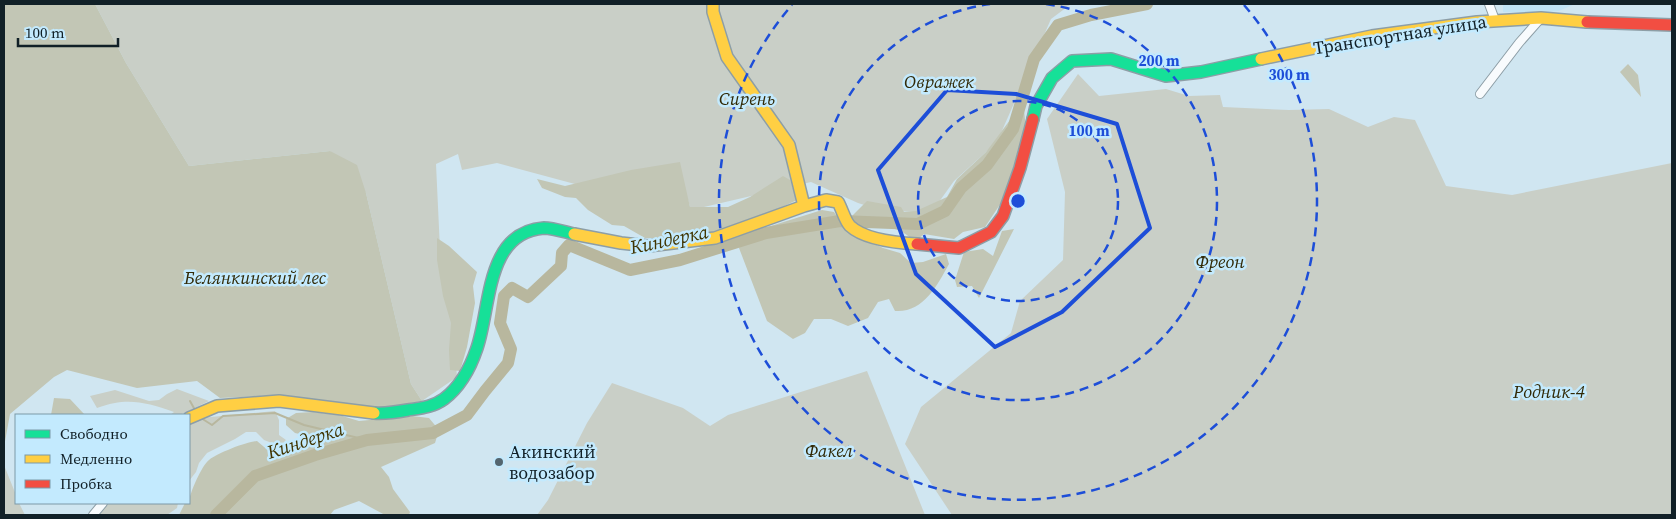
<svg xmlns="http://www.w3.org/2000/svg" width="1676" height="519" font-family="'Source Serif 4',serif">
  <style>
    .built { fill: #c0e3f5 }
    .green { fill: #c9cfc7 }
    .forest { fill: #c2c6b5 }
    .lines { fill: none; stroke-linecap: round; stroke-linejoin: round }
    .stream { stroke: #b8b79e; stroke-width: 2 }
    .river { stroke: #b8b79e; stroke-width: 12 }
    .street-casing { stroke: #8d9ea6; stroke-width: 10 }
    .fast-casing { stroke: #8d9ea6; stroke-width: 14 }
    .slow-casing { stroke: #8d9ea6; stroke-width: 14 }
    .jam-casing { stroke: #8d9ea6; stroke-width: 14 }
    .street { stroke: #f8fbfd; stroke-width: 8 }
    .fast { stroke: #16e098; stroke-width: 11 }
    .slow { stroke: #ffcf43; stroke-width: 11 }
    .jam { stroke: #f24e42; stroke-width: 11 }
    .marked { fill: none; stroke: #1d4ed8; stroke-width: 4; stroke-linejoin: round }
    .ring { fill: none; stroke: #1d4ed8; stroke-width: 2.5; stroke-dasharray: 9 6 }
    .poi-dot { fill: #54656e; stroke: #c3eafe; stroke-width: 2 }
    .labels { text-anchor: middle; stroke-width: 5; stroke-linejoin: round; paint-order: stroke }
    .street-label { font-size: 18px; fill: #112027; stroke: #c3eafe }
    .park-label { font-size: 18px; font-style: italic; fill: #312906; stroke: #c3eafe }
    .poi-label { font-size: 18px; fill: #112027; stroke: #c3eafe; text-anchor: start }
    .water-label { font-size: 19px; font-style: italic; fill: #403400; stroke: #c3eafe }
    .centre { fill: #1d4ed8; stroke: #c3eafe; stroke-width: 2.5 }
    .ring-label { font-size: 15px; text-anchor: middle; font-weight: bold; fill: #1d4ed8; stroke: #c3eafe; stroke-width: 5; stroke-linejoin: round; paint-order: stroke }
  </style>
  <rect width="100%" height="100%" fill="#d0e6f1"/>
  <!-- built -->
  <path class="built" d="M 1503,4 L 1575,4 L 1559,11 L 1537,13 L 1503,12 Z"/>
  <!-- green -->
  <path class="green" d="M 95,4 L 1071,4 L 1051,19 L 997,142 L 954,181 L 931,213 L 880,210 L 858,203 L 811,182 L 691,210 L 678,166 L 586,187 L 497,163 L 462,170 L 458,154 L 436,164 L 441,271 L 452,318 L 457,377 L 422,401 L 411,384 L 366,193 L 330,151 L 189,166 L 126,63 Z
    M 1078,74 L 1099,96 L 1166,89 L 1189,96 L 1220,95 L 1223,107 L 1289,110 L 1329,109 L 1368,127 L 1394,117 L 1415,120 L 1446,186 L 1512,195 L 1672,163 L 1672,515 L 952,515 L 905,444 L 921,407 L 1011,333 L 1020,301 L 1063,260 L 1065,192 L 1047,119 Z
    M 867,371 L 925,515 L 537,515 L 548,500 L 587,423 L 612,383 L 683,408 L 710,426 L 728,415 Z
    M 177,389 L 209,401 L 180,415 L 170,415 L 174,412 C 145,402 127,397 97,408 L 90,396 L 115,390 L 149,401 L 159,400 L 167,394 Z
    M 275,411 L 279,420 L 279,435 L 286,440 L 280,446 L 264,440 L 256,432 L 246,432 L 235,439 L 207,453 L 199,463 L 196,472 L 189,481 L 189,425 L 200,418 Z
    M 4,465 L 16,495 L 16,503 L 19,503 L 25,515 L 4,515 Z
    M 109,503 L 178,503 L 177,508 L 167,515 L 99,515 Z"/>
  <!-- forest -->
  <path class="forest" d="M 4,4 L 95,4 L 126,63 L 189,166 L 330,151 L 357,165 L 366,193 L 411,384 L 422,401 L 385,408 L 280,395 L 220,398 L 197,381 L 137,388 L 67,370 L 54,377 L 10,414 L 4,447 Z
    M 1628,64 L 1638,75 L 1641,97 L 1620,72 Z
    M 1024,110 L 1026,129 L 1018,149 L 1015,163 L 1001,203 L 985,227 L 963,232 L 954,239 L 924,234 L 915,242 C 896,224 887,228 863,228 L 850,218 L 867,201 L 901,207 L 904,212 L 916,211 L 947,197 L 957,179 L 986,152 L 1010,120 Z
    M 680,162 L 690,207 L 728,207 L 750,197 L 783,176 L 790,180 L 797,200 L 757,219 L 708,234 L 664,238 L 645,238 L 624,226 L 612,225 L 588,210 L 576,198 L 565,197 L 542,188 L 537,179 L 565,186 L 631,170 Z
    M 822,210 L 834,212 L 846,230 L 883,248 L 900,253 L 911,263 L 923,262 L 946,254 L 949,264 C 937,286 923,313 895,311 L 889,299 L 878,302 L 868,318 L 848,326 L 831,319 L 814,319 L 805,333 L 793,339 L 767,321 L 739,248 L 745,234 Z
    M 1014,229 L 979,298 L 972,286 L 957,287 L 955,280 L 964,252 L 983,249 L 993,256 L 1002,231 Z
    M 437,238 L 449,246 L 477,272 L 473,286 L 475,303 L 467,347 L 460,371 L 450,370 L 449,350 L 451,323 L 443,296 L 437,260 Z
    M 54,398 L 70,399 L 85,415 L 51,415 Z
    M 313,412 L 339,415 L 359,421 L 412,416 L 429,418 L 439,430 L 435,443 L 381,467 L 389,477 L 393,489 L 410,512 L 409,515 L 385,515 L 359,501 L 334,510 L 330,515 L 179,515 L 185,503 L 189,503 C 189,494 202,465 209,460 C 218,453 246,442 257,441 L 270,452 L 301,446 L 304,435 L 295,433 L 286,425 L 286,419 L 296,413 Z"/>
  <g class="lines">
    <!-- stream -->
    <path class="stream" d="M 190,401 L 195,410
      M 201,418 L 212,425 L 223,416 L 275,413 L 304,425 L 367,440"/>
    <!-- river -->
    <path class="river" d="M 216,515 L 255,476 L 315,455 L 367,440 L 433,433 L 467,415 L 485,391 L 508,363 L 511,349 L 500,323 L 504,296 L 512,288 L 528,297 L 561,266 L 562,253 L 569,245 L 630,270 L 680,260 L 766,233 L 840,221 L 918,224 L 945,211 L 961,188 L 987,165 L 1013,129 L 1034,59 L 1058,25 L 1091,15 L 1147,4"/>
    <defs>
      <path id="street" d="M 1489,4 L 1495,20
        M 1480,94 L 1519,43 L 1541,18
        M 93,515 L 103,503"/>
      <path id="fast" d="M 1033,119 L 1036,106 L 1052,78 L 1072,61 L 1111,59 L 1166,76 L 1201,72 L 1261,59
        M 374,413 C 386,414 397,412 408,410 C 421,408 433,407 444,399 C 460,387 471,366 477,348 C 491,308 485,232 544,228 C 553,228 565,232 574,234"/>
      <path id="slow" d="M 713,4 L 713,12 L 727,57 L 789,145 L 804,206
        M 1261,59 L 1372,36 L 1477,22 L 1541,18 L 1587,22
        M 574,234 L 621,243 L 648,246 L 715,238 L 804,206 L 826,200 L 838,202 C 842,209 845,221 850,226 C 865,240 899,243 917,244
        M 189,418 L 217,406 L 279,401 L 374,413"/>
      <path id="jam" d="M 1587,22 L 1672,25
        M 917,244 L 959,248 L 991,232 L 1003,216 L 1020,168 L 1033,119"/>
    </defs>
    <!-- street casing -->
    <use href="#street" class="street-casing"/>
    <!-- fast casing -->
    <use href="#fast" class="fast-casing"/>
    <!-- slow casing -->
    <use href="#slow" class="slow-casing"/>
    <!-- jam casing -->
    <use href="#jam" class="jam-casing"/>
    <!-- street -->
    <use href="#street" class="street"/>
    <!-- fast -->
    <use href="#fast" class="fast"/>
    <!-- slow -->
    <use href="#slow" class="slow"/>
    <!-- jam -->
    <use href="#jam" class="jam"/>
  </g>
  <!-- marked area -->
  <path class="marked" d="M 947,90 L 1016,94 L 1117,124 L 1150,228 L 1062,312 L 995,347 L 916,274 L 878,170 Z"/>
  <!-- distance rings -->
  <g class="ring">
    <circle cx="1018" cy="201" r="100"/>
    <path d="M1046 4A199 199 0 1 1 990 4"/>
    <path d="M1244 5A299 299 0 1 1 792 5"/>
  </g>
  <!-- markers -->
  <circle class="poi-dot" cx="499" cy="462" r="5"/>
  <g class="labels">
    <!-- street labels -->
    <g class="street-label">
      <text transform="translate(1400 35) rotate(-9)" y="6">Транспортная улица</text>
    </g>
    <!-- park labels -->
    <g class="park-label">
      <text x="939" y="88">Овражек</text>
      <text x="747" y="105">Сирень</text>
      <text x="1220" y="268">Фреон</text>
      <text x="255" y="284">Белянкинский лес</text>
      <text x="1549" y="398">Родник-4</text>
      <text x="829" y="457">Факел</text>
    </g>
    <!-- poi labels -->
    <g class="poi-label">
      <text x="509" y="458">Акинский<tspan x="509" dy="21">водозабор</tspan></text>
    </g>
    <!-- water labels -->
    <g class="water-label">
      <text transform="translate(669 239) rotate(-12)" y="7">Киндерка</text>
      <text transform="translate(305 440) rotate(-18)" y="7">Киндерка</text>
    </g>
  </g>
  <circle cx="1018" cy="201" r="8" class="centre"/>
  <g class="ring-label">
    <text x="1159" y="66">200 m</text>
    <text x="1289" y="80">300 m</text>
    <text x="1089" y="136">100 m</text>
  </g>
  <!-- border -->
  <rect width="1676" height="519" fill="none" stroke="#112027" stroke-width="10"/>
  <!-- legend -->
  <rect x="15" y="414" width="175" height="90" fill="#c3eafe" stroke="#7c99a8"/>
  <rect x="25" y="430" width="25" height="8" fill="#16e098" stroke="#7c99a8"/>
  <text x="60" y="439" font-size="15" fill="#112027">Свободно</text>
  <rect x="25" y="455" width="25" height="8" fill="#ffcf43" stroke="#7c99a8"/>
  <text x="60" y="464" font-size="15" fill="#112027">Медленно</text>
  <rect x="25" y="480" width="25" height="8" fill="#f24e42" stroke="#7c99a8"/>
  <text x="60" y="489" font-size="15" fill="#112027">Пробка</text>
  <!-- scale -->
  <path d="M18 38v8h100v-8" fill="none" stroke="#112027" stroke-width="2.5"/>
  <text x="25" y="38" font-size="15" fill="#112027" stroke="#c3eafe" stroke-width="4" paint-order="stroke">100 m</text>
</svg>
